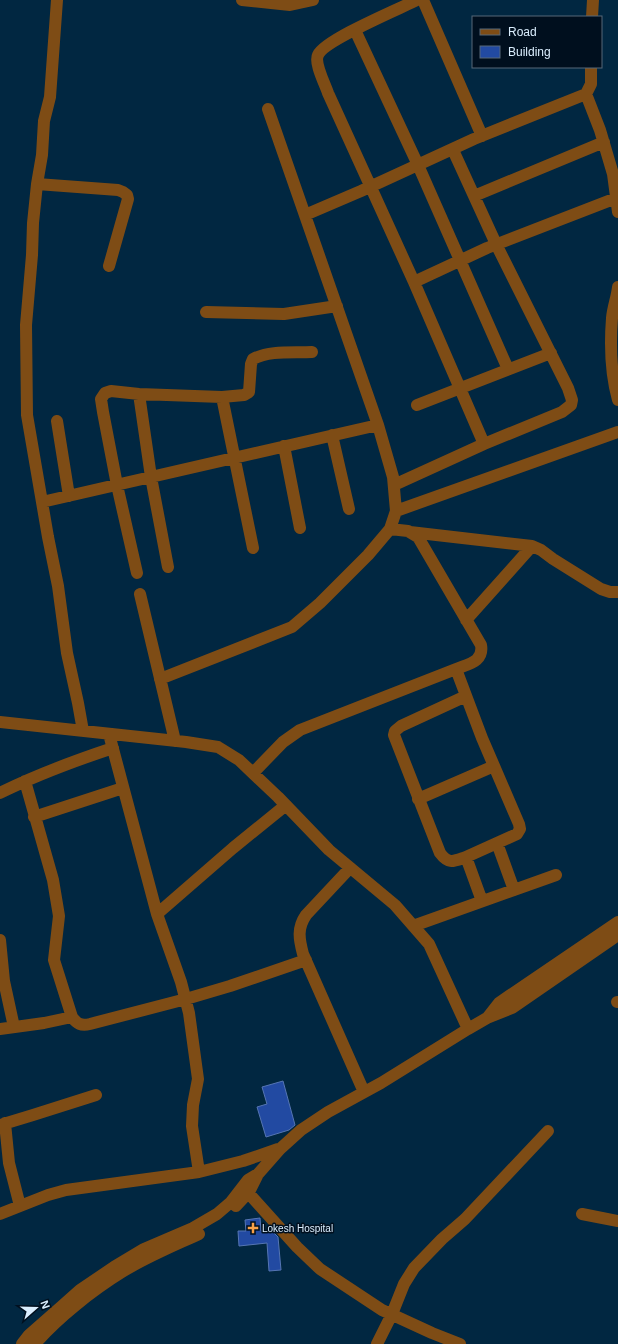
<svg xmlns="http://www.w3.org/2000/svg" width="618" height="1344" font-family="Arial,sans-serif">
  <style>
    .building { fill: #224aa2; stroke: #5575b3 }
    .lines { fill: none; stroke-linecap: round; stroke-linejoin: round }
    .minor { stroke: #7e4c15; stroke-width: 12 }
    .poi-dot { fill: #f7a149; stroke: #000f1e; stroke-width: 1.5 }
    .labels { text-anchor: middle; stroke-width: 3; stroke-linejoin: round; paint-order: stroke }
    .poi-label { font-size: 10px; fill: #daeefe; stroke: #000f1e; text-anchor: start }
  </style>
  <rect width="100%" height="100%" fill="#012741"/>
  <!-- building -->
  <path class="building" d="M 283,1081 L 295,1125 L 289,1130 L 266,1137 L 257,1107 L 267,1104 L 262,1087 Z
    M 260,1218 L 261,1231 L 271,1230 L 278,1237 L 281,1270 L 269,1271 L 267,1243 L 239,1246 L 238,1231 L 246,1231 L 245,1220 Z"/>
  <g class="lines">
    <!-- minor -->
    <path class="minor" d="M 57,0 L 50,97 L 44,121 L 42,155 L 37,184 L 33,223 L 32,255 L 26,325 L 27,415 L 48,537 L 58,586 L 67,653 L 78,703 L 83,731
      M 242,0 L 290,5 L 313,0
      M 417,0 C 399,9 324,40 318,55 C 314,63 325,84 328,93 L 414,282 L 484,444
      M 423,0 L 482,136
      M 592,17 L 593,0
      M 355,30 L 418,165 L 508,369
      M 586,94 L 600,130 L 613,174 L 618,212
      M 37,184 L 118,190 L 123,192 L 127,195 L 128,199 L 109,266
      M 474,196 L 604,142
      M 305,215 L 361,191 L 474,139 L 586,94 L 591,84 L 591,67
      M 414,282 L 487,248 L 616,198
      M 618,287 C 617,297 613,307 612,318 C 610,344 611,375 618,400
      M 206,312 L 284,314 L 337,306
      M 139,394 L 151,477 L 168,567
      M 222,397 L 253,548
      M 417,405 L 551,353
      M 57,421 L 69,496
      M 332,435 L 349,509
      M 284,446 L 300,528
      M 394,485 L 484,444 L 562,412 L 571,405 L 572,400 L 568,388 L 496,244 L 453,150
      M 42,502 L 378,425
      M 396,511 L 618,432
      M 410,532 L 532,546 L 541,550 L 553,559 L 601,589 L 610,592 L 618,592
      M 137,573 L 117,485 L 103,412 L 101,399 L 105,393 L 111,391 L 139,394 L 222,397 L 244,395 L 249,392 L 251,364 L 253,359 C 270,350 293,353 312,352
      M 140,594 L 175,741
      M 466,620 L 532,546
      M 456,669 L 482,738 L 519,824 L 520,829 L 517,834 L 466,857 L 482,901
      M 160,679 L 292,627 L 320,603 L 368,555 L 390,529 L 396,511 L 393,477 L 378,425 L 268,109
      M 466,696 L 401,726 L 395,731 L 394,735 L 440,853 C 449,865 454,861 466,857
      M 0,722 L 186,742 L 218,747 L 239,760 L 278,797 L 329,850 L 395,905 L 429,944 L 468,1029
      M 109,734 L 157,914 L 181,982 L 189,1013 L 198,1079 L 193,1105 L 192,1126 L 199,1172
      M 253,773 L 283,742 L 300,730 L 456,669 C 468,664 484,662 481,645 L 418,537 L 408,531 L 390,529
      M 25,781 L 53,880 L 59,916 L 54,960 L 72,1017 C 77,1024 81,1026 90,1024 L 186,999 L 230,986 L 306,960
      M 0,793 C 36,775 74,761 113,748
      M 418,799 L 494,766
      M 34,817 L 123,788
      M 497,843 L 514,890
      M 350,868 L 306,915 C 297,928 299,939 303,954 L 364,1092
      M 157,914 L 233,848 L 286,805
      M 413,926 L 556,875
      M 0,940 L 4,981 L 14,1027
      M 617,1002 L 618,1002
      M 488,1017 L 499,1003 L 509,996 L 618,922
      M 0,1029 L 44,1023 L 72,1017
      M 5,1123 L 9,1163 L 20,1206
      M 0,1125 L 33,1115 L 96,1095
      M 243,1187 L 297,1247 L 320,1269 L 382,1310 L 432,1333 L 460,1344
      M 236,1206 L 249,1192 L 257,1176
      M 0,1214 L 48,1195 L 66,1190 L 199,1172 L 243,1161 L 278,1149
      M 582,1214 L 618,1221
      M 22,1344 L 29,1335 L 62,1306 L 80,1290 L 114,1267 L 144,1249 L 193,1228 L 217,1214 L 231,1202 L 248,1180 L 258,1174 L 280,1149 L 301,1130 L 328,1112 L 381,1083 L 468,1029 L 487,1018 L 512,1008 L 618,935
      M 35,1344 C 57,1318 93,1290 122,1272 C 146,1257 173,1246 199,1234
      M 377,1344 L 392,1314 L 404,1284 L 414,1268 L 442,1239 L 465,1219 L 548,1131"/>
  </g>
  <!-- markers -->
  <path class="poi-dot" d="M251 1222h4v4h4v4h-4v4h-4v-4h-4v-4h4z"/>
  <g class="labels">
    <!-- poi labels -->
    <g class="poi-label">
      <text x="262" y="1232">Lokesh Hospital</text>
    </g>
  </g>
  <!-- legend -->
  <rect x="472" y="16" width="130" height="52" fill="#000f1e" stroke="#576878"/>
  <rect x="480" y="29" width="20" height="6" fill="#7e4c15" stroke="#576878"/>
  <text x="508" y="36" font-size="12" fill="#daeefe">Road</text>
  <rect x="480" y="46" width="20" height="12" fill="#224aa2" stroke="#576878"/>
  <text x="508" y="56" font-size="12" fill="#daeefe">Building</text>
  <!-- north arrow -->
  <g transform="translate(36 1308) rotate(70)" stroke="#000f1e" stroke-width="3" paint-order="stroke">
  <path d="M0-3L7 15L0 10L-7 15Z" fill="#daeefe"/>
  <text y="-6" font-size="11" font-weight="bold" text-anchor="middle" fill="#daeefe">N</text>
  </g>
</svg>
